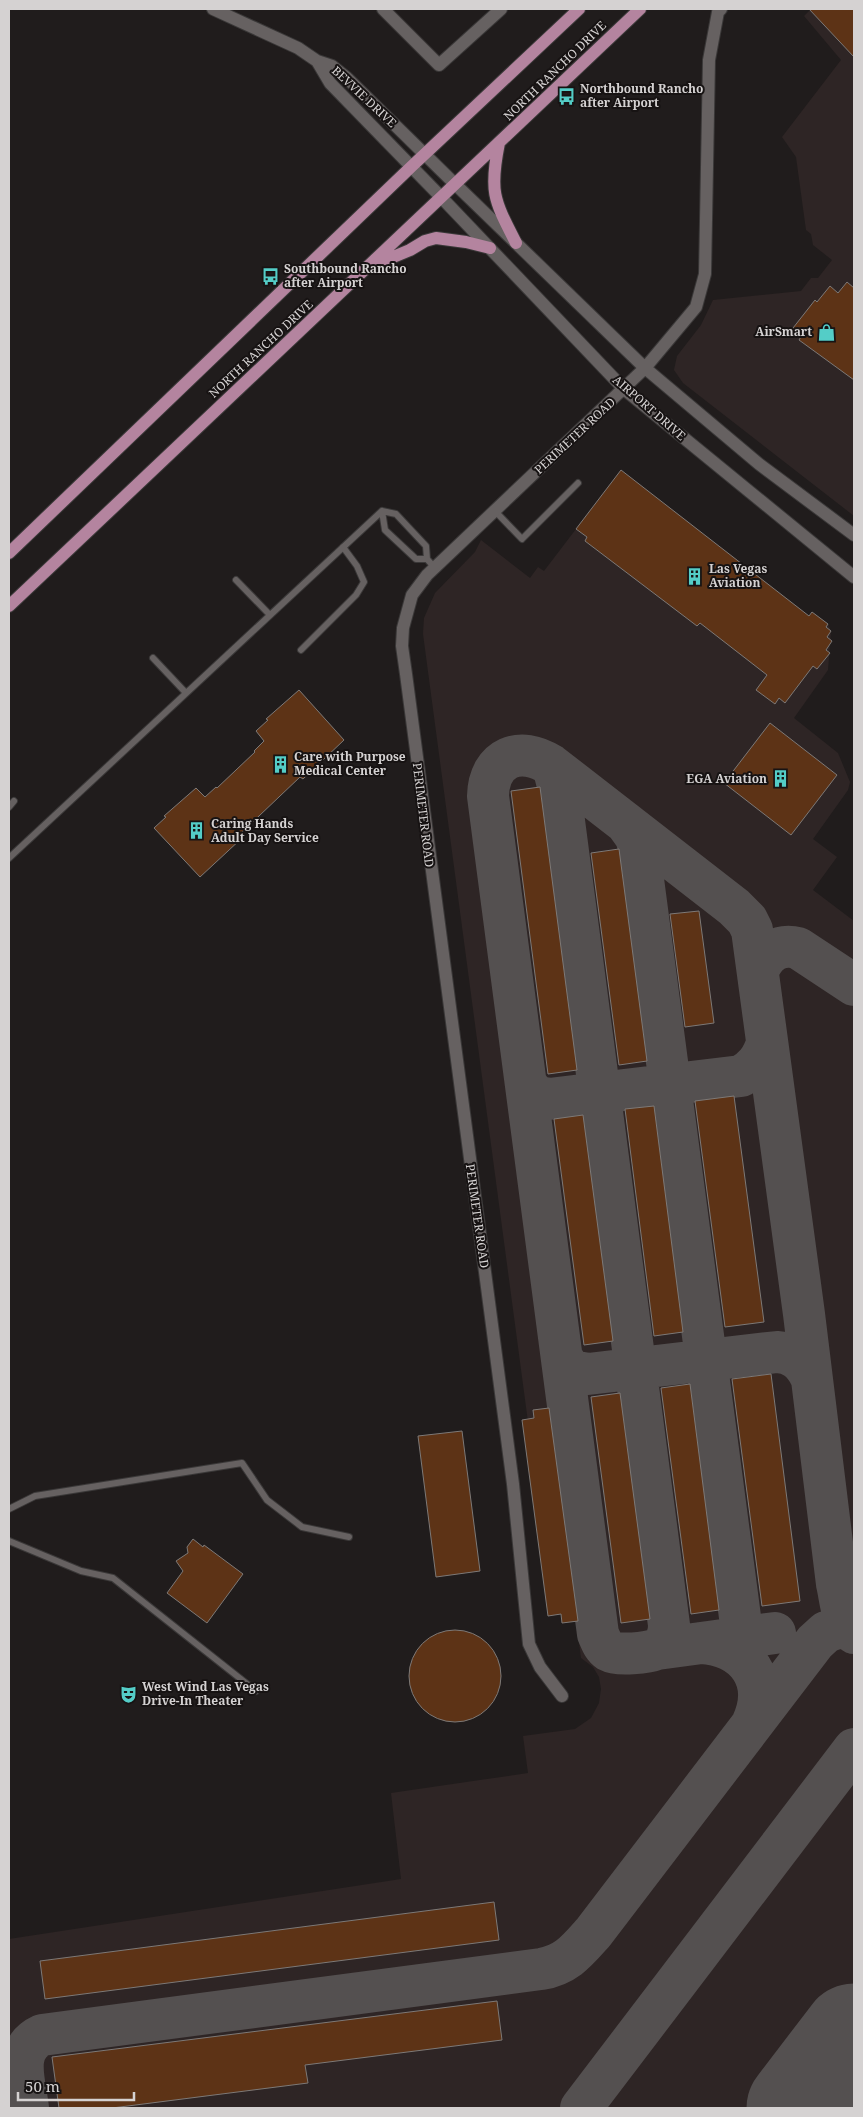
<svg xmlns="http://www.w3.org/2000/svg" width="863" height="2117" font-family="'Noto Serif',serif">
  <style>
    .built { fill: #2e2525 }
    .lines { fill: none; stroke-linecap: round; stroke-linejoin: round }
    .taxiway { stroke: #545050; stroke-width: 42 }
    .runway { stroke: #545050; stroke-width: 105 }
    .building { fill: #5d3316; stroke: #7d7977 }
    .service-casing { stroke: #3a3838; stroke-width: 8 }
    .minor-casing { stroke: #3a3838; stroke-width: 14 }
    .tertiary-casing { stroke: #3a3838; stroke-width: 14 }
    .primary-casing { stroke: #3a3838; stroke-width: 14 }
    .service { stroke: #666161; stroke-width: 6 }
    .minor { stroke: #666161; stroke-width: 12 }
    .tertiary { stroke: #666161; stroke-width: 12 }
    .primary { stroke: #b4849f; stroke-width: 12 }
    .labels { text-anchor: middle; stroke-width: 4; stroke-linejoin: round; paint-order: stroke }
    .street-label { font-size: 12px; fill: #d5d2d2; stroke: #171313 }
    .poi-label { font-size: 12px; font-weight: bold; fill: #d5d2d2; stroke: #171313; text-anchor: start }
  </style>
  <rect width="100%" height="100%" fill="#201c1c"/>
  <!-- built -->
  <path class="built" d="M 811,9 L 854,9 L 854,516 L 683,383 L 674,370 L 677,356 L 701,325 L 713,300 L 801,291 L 811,278 L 818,278 L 832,260 L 813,245 L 811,234 L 806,230 L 796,157 L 782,137 L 841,60 L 804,16 Z
    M 621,470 L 809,616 L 812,612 L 828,624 L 831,631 L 828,670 L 794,718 L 838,753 L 850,782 L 848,790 L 813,839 L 837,857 L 813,890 L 854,921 L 854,2108 L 9,2108 L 9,1939 L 401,1879 L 391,1793 L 528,1773 L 523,1736 L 575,1729 L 591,1718 L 599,1703 L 601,1689 L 599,1677 L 593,1667 L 581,1658 L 550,1419 L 528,1422 L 423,634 L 424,618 L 435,593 L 475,552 L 481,540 L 530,578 L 538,567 L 544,571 Z"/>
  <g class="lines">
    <!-- taxiway -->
    <path class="taxiway" d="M 551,765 L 555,774 L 561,798 L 669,1625 C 669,1634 666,1645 657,1649 C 647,1653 618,1656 609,1651 C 603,1647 601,1641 598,1634 L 488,796 C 489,757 520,745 551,765 L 734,907 L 747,920 L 752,930 L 804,1314 L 837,1584 C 841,1601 841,1620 854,1633
      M 626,823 L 636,837 L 639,849 L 740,1617 C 742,1628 750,1635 761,1635
      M 758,971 C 765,953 779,943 798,948 L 854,985
      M 527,1085 L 535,1096 L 549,1099 L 741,1076 C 755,1068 762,1059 767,1043
      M 562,1358 L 571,1371 L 588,1374 L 777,1352 C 793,1353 803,1361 810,1375
      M 701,1643 C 747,1646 772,1681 752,1724
      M 657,1649 L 775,1633
      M 28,2108 C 25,2081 12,2049 42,2035 L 541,1969 C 566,1965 577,1951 593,1933 L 815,1642 L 826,1632 L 840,1627
      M 581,2108 L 854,1749"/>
    <!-- runway -->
    <path class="runway" d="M 799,2108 L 854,2036"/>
  </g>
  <!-- building -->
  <path class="building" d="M 809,9 L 854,9 L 854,57 Z
    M 847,282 L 854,288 L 854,380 L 799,340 L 802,335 L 793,328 L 815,300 L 817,302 L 830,286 L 838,293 Z
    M 621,470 L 809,616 L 812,612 L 828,624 L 826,627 L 831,631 L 827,637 L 832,641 L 826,650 L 830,653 L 817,669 L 813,666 L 785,703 L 779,698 L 775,704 L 756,690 L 767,675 L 700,623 L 697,626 L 585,541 L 587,537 L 576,529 Z
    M 299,690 L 344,740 L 303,779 L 300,777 L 239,835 L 242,838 L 200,877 L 154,828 L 166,817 L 164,816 L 196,788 L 205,797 L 216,787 L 217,788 L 255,752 L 254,751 L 264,741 L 256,731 L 268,720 L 266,719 Z
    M 770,723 L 837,775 L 791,835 L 724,783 Z
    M 540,787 L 577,1070 L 548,1074 L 511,791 Z
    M 619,849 L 647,1061 L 619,1065 L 591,853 Z
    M 699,911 L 714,1023 L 685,1027 L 670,914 Z
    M 734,1096 L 764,1322 L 725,1327 L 695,1101 Z
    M 654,1106 L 683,1332 L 654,1336 L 625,1109 Z
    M 583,1115 L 613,1341 L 584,1345 L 554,1119 Z
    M 771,1374 L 800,1601 L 762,1606 L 732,1379 Z
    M 690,1384 L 719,1610 L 691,1614 L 661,1388 Z
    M 620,1393 L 650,1619 L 621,1623 L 591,1397 Z
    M 549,1408 L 578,1621 L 562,1623 L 561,1614 L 548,1616 L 522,1420 L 534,1418 L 533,1410 Z
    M 462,1431 L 480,1571 L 436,1577 L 418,1436 Z
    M 193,1539 L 203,1547 L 204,1545 L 243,1574 L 207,1623 L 167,1593 L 183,1571 L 176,1561 L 188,1553 L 187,1547 Z
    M409 1676a46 46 0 1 1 92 0a46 46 0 1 1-92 0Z
    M 494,1902 L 499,1940 L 45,1999 L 40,1961 Z
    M 497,2001 L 502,2040 L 305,2065 L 308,2083 L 112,2108 L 59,2108 L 52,2057 Z"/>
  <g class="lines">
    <defs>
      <path id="service" d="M 382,511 L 396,514 L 426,546 L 427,559 L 434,567
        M 382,511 L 385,530 L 416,559 L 427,559
        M 495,511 L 522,539 L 578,483
        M 236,580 L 270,615
        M 301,650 L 356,595 L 364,582 L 357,566 L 343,547
        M 153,658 L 186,693
        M 9,807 L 14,801
        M 9,858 L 382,511
        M 9,1509 L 35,1496 L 242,1463 L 267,1500 L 302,1527 L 349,1537
        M 9,1541 L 81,1571 L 113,1578 L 256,1691"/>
      <path id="minor" d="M 383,9 L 439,65 L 501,9
        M 455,184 L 645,368 L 759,464 L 854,535
        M 441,197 L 624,389 L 854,577
        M 562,1696 L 540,1667 L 529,1644 L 513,1484 L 406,674 L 402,646 L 403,628 L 412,595 L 427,575 L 645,368 L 696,307 L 705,274 L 709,60 L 718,12 L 721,9"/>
      <path id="tertiary" d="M 213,9 L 298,48 L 317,61 L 332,66 L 347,78 L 455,184
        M 317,61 L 330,83 L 441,197"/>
      <path id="primary" d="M 499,143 C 489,192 494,200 516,243
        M 374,265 L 410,250 L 425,241 L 436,238 L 466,242 L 490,248
        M 9,553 L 412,166 L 579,9
        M 9,606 L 640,9"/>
    </defs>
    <!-- service casing -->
    <use href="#service" class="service-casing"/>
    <!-- minor casing -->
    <use href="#minor" class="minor-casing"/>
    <!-- tertiary casing -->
    <use href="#tertiary" class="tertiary-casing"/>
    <!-- primary casing -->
    <use href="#primary" class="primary-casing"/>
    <!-- service -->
    <use href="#service" class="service"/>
    <!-- minor -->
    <use href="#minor" class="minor"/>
    <!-- tertiary -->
    <use href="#tertiary" class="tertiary"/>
    <!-- primary -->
    <use href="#primary" class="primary"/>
  </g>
  <!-- icons -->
  <defs>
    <symbol id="bus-bare" viewBox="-9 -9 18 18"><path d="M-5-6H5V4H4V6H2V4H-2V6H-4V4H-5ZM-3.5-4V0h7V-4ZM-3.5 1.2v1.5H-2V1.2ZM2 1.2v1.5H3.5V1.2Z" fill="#54cdc7" stroke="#171313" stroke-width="2.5" paint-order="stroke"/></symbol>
    <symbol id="shop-bare" viewBox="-9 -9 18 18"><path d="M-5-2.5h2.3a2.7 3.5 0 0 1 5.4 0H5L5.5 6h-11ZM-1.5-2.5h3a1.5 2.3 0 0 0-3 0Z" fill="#54cdc7" stroke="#171313" stroke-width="2.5" paint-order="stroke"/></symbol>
    <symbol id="building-bare" viewBox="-9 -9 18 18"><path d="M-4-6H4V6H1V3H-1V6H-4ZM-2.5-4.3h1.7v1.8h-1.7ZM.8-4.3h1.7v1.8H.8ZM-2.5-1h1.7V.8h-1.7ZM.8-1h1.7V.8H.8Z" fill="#54cdc7" stroke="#171313" stroke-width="2.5" paint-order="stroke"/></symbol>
    <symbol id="theatre-bare" viewBox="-9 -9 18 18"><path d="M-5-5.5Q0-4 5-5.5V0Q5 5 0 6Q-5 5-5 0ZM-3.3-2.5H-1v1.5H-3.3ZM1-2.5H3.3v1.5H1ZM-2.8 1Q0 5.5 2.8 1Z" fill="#54cdc7" stroke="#171313" stroke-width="2.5" paint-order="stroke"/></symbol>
  </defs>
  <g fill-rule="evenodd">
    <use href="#bus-bare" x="554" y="84" width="25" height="25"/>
    <use href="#bus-bare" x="258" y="264" width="25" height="25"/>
    <use href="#shop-bare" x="814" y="320" width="25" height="25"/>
    <use href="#building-bare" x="682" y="564" width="25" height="25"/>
    <use href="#building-bare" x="268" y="752" width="25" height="25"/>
    <use href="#building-bare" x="768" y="766" width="25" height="25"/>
    <use href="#building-bare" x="184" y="818" width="25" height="25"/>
    <use href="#theatre-bare" x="116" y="1682" width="25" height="25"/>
  </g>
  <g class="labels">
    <!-- street labels -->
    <g class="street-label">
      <text transform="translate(555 71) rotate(-44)" y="4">NORTH RANCHO DRIVE</text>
      <text transform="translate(364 97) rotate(43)" y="4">BEVVIE DRIVE</text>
      <text transform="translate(261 349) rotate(-43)" y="4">NORTH RANCHO DRIVE</text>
      <text transform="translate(649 408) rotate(41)" y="4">AIRPORT DRIVE</text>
      <text transform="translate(575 436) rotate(-43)" y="4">PERIMETER ROAD</text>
      <text transform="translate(423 815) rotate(83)" y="4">PERIMETER ROAD</text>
      <text transform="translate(477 1216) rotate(82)" y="4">PERIMETER ROAD</text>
    </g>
    <!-- poi labels -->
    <g class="poi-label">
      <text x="580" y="93">Northbound Rancho<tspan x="580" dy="14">after Airport</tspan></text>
      <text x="284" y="273">Southbound Rancho<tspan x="284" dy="14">after Airport</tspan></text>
      <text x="812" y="336" text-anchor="end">AirSmart</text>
      <text x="709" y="573">Las Vegas<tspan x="709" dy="14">Aviation</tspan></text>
      <text x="294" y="761">Care with Purpose<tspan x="294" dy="14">Medical Center</tspan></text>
      <text x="767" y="783" text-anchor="end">EGA Aviation</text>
      <text x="211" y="828">Caring Hands<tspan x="211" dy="14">Adult Day Service</tspan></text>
      <text x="142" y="1691">West Wind Las Vegas<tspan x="142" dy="14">Drive-In Theater</tspan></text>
    </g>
  </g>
  <!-- border -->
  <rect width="863" height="2117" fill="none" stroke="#d5d2d2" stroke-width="20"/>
  <!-- scale -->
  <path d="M18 2092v8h116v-8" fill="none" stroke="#d5d2d2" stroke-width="2.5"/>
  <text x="25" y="2092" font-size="15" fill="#d5d2d2" stroke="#171313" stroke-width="4" paint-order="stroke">50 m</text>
</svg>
